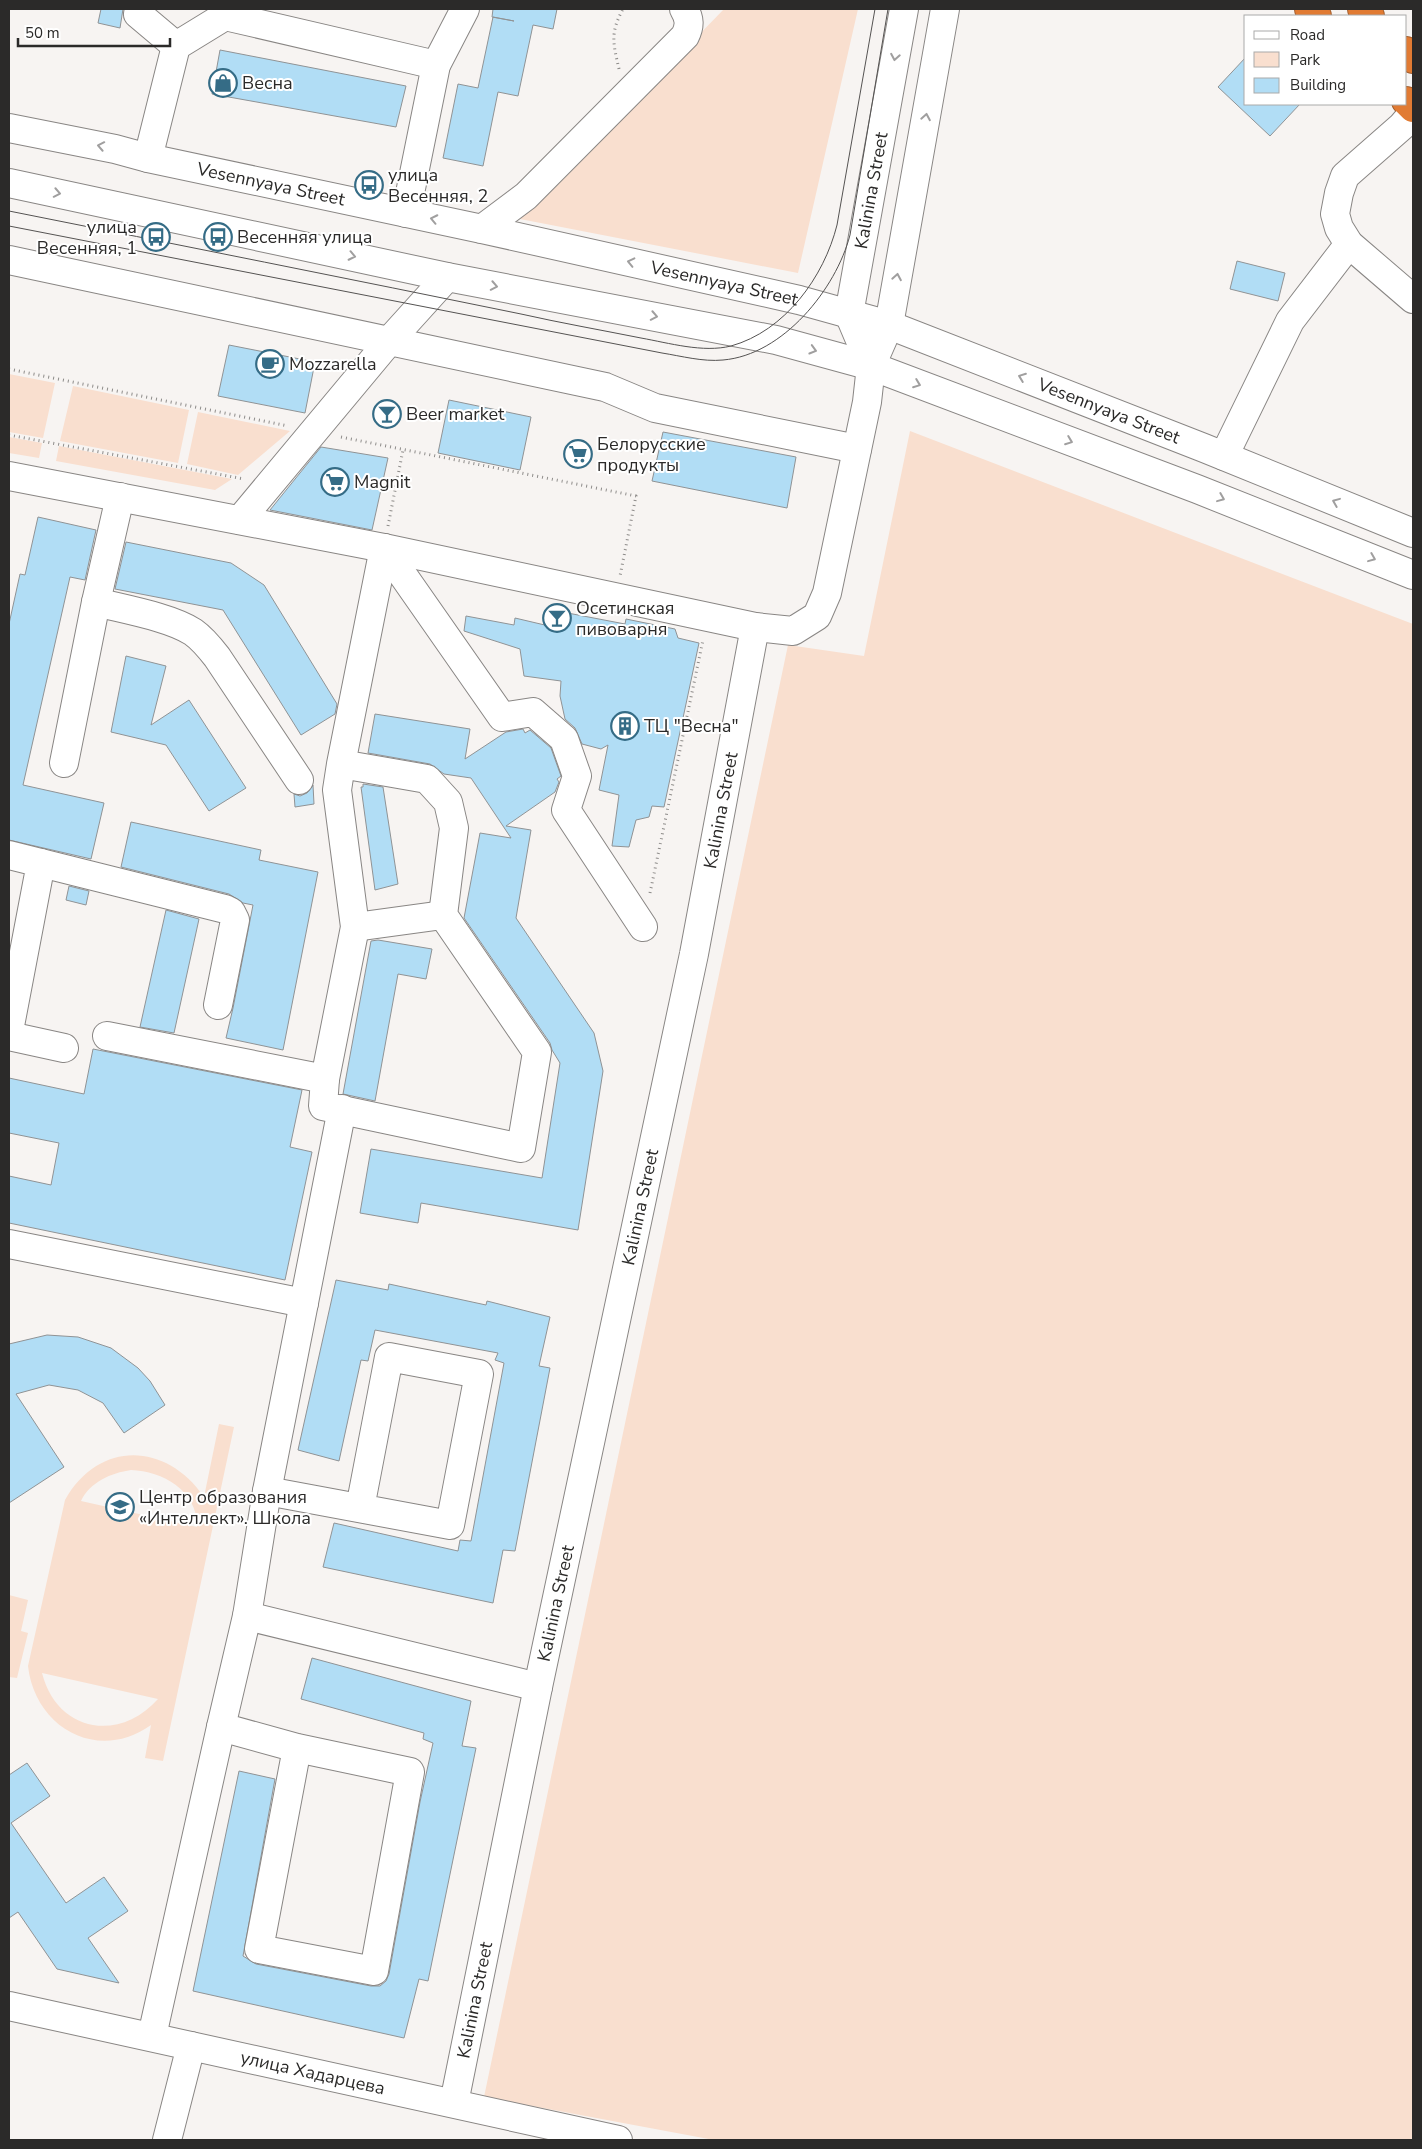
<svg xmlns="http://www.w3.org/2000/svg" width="1422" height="2149" font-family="'Nunito Sans',sans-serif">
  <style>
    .green { fill: #f9dfcf; fill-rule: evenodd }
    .building { fill: #b1ddf5; stroke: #909395 }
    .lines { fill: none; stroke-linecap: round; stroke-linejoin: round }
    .minor-casing { stroke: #898684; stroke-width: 30 }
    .highway-casing { stroke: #a15f30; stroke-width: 30 }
    .path { stroke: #8e8c8a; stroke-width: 3; stroke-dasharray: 1 4; stroke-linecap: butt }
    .minor { stroke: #fff; stroke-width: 28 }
    .highway { stroke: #e17b33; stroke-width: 28 }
    .tram { stroke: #555352; stroke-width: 1 }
    .oneway { stroke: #a09f9f }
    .labels { text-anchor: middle; stroke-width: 4; stroke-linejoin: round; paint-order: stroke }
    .poi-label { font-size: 18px; fill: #2b2a29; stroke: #fff; text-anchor: start }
    .street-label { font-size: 18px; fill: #2b2a29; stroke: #fff }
  </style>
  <rect width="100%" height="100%" fill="#f7f4f2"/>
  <!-- green -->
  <path class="green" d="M 724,9 L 858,9 L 798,273 L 520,219 Z
    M 9,374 L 55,383 L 43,438 L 9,432 Z
    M 73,386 L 189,410 L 178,463 L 60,441 Z
    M 198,412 L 290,431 L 238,475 L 187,464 Z
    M 910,431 L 1413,624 L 1413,2140 L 714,2140 L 484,2097 L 788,645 L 864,656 Z
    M 9,437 L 42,443 L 39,458 L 9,453 Z
    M 59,446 L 232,479 L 215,490 L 56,461 Z
    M 219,1424 L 234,1427 L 163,1761 L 145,1758 L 151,1725 C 98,1763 35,1728 28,1666 L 65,1500 C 99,1440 166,1442 204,1497 ZM 131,1470 C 163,1471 198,1491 197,1527 L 81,1501 C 90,1482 111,1473 131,1470 ZM 42,1673 L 158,1699 C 119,1743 57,1732 42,1673 Z
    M 9,1595 L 28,1600 L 21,1631 L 28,1633 L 17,1678 L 9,1677 Z"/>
  <!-- building -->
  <path class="building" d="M 101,9 L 123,9 L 120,28 L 98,23 Z
    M 493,9 L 557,9 L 553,29 L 533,25 L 518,96 L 498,92 L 483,166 L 443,158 L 458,84 L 478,88 L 493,17 L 514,21 L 492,17 Z
    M 220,50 L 406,86 L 396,127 L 212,94 Z
    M 1246,57 L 1246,104 L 1300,104 L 1270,136 L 1218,87 Z
    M 1237,261 L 1285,273 L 1278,301 L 1230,289 Z
    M 229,345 L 315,362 L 305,413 L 218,396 Z
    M 449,400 L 531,417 L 520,470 L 438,453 Z
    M 663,432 L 796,457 L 787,508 L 652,481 Z
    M 321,447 L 388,458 L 372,530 L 270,510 Z
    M 38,517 L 96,530 L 85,580 L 70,577 L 23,785 L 104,803 L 91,859 L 9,840 L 9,624 L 20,574 L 25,575 Z
    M 126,542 L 231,563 L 264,585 L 337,704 L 335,714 L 301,735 L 223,610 L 115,589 Z
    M 552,610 L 625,624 L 626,619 L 675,629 L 678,638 L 699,643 L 664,807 L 652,806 L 649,817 L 636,820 L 629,847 L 612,846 L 619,795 L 599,790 L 608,745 L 601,749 L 582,744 L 575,728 L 565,719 L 560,696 L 561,681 L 524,676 L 520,649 L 464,631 L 466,616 L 514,625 L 515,618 L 549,626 Z
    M 126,656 L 166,666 L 151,725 L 189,700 L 246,788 L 209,811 L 166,745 L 111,732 Z
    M 375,714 L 470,729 L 465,759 L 506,732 L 523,729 L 525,733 L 530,730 L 551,748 L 561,776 L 557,779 L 559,782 L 555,792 L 506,826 L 531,830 L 516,918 L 594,1033 L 603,1071 L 578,1230 L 421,1203 L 418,1223 L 360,1213 L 371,1149 L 542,1178 L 560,1063 L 552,1050 L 550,1043 L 464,918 L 480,833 L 511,838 L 471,778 L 444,774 L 430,764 L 368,753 Z
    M 363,784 L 383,787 L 398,884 L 375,890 L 361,787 L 363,787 Z
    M 313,785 L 314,804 L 295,807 L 294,794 L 300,796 L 307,793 Z
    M 131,822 L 261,850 L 259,860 L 318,872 L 283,1050 L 226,1038 L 233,1008 L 253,905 L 243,903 L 229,894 L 121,867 Z
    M 69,886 L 89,891 L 86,905 L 66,900 Z
    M 166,910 L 199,919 L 174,1033 L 140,1027 Z
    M 378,940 L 432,949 L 426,979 L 398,974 L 375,1101 L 343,1094 L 371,941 Z
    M 93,1049 L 302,1090 L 290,1147 L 312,1152 L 285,1280 L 9,1223 L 9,1176 L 51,1185 L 59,1143 L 9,1133 L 9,1078 L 84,1094 Z
    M 336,1280 L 388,1290 L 389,1284 L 486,1305 L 487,1301 L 550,1317 L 539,1366 L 550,1368 L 515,1551 L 503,1550 L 493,1603 L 323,1567 L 334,1523 L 458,1551 L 460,1540 L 471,1541 L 504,1363 L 495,1360 L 498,1353 L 375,1330 L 368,1361 L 361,1360 L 339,1461 L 298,1450 Z
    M 47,1335 L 78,1337 L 111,1348 L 138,1368 L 150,1381 L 165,1405 L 124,1433 L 103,1403 L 78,1390 L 49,1385 L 16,1394 L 64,1467 L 9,1503 L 9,1344 Z
    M 312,1658 L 471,1701 L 462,1746 L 476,1748 L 428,1981 L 419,1979 L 404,2038 L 193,1991 L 239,1771 L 275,1779 L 243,1956 L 256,1964 L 371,1986 L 380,1986 L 386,1981 L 389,1974 L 420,1802 L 433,1743 L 423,1739 L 424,1733 L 301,1699 Z
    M 27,1763 L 50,1796 L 11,1823 L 66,1903 L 104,1877 L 128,1911 L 88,1938 L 119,1983 L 57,1969 L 18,1912 L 9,1918 L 9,1775 Z"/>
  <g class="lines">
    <defs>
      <g id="minor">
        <path d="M 139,9 L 138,14 L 176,46"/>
        <path d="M 227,9 L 225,16 L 436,65"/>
        <path d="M 1413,113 L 1402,126 L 1345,176 L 1339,193 L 1335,214 L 1339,228 L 1349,244 L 1413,299"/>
        <path id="s1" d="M 9,128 L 115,149 L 148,158 L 482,229 L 799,300 L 889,325 L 1204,448 L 1413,533"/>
        <path d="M 148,158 L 176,46 L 225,16"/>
        <path d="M 9,183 L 447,277 L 776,340 L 871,366 L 1197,489 L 1413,575"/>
        <path d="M 406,213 L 436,65 L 465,9"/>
        <path d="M 482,229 L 526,196 L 685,36 C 690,26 690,19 684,9"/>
        <path d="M 9,260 L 605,387 L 655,408 L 857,449"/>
        <path id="s2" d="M 871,366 L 849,314 L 904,9"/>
        <path d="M 1224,456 L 1290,321 L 1349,244"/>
        <path d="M 9,476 L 384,548 L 755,627 L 793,631 L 817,616 L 827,593 L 867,402 L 871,366 L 889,325 L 945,9"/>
        <path d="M 120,497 L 96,602 C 123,609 170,617 193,632 C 203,639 210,648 217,657 L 299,780"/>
        <path d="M 240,520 L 390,340 L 447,277"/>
        <path d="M 384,548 L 502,717 L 533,712 L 564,739 L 577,776 L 566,810 L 643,927"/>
        <path d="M 64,763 L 96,602"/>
        <path d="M 341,764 L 427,779 L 448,802 L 454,828 L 443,915 L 537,1052 L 521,1148 L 323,1106 L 325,1079 L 355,927 L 337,790 L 341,764 L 384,548"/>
        <path d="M 9,855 L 41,863 L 9,1031"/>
        <path d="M 41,863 L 225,909 L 231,912 L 235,920 L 218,1005"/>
        <path d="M 355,927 L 443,915"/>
        <path d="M 9,1036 L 64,1048"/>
        <path d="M 107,1036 L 325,1079"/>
        <path d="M 9,1244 L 304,1303"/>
        <path d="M 267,1491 L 450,1525 L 479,1374 L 389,1357 L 360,1508"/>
        <path d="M 247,1616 L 538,1687"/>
        <path d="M 297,1748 L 259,1949 L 374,1971 L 410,1772 L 297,1748 L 221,1727 L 247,1616 L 267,1491 L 342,1109"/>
        <path id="s3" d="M 9,2006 L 618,2140"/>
        <path d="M 152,2036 L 221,1727"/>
        <path id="s4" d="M 454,2103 L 538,1687 L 694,954 L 755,627"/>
        <path d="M 167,2140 L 191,2046"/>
      </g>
      <path id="highway" d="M 1309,9 L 1317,16
        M 1362,9 L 1370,16
        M 1406,51 L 1413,59
        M 1406,101 L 1413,108"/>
    </defs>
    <!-- minor casing -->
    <use href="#minor" class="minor-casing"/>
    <!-- highway casing -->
    <use href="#highway" class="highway-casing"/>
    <!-- path -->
    <path class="path" d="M 619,69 C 613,43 610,33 623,9
      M 9,369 L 288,426
      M 9,435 L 244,479
      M 341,437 L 636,496 L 620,576
      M 388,526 L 403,450
      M 650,893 L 703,640"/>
    <!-- minor -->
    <use href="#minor" class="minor"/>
    <!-- highway -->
    <use href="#highway" class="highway"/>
    <!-- tram -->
    <path class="tram" d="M 9,211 C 179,245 350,279 521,314 C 561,323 601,330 641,338 C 669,343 703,353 731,346 C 785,331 824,277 837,225 L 875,9
      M 9,226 L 662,353 C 681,356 703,362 723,360 C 783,355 836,289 850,235 L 888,9"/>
  </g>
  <!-- one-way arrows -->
  <defs><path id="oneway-chevron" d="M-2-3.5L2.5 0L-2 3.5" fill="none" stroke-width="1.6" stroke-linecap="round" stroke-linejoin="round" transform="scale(1.25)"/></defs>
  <g class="oneway">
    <use href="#oneway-chevron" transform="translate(895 57) rotate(100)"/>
    <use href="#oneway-chevron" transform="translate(926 117) rotate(-80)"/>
    <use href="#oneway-chevron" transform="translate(101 146) rotate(-169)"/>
    <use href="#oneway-chevron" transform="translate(57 193) rotate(11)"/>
    <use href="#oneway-chevron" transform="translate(434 219) rotate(-168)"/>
    <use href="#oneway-chevron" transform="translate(352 256) rotate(12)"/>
    <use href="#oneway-chevron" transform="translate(631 262) rotate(-167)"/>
    <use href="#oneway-chevron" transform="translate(897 277) rotate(-80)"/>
    <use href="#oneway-chevron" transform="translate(494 286) rotate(11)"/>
    <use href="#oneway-chevron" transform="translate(654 316) rotate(11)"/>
    <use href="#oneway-chevron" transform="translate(813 350) rotate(16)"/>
    <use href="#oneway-chevron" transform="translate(1022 377) rotate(-159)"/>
    <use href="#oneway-chevron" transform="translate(917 384) rotate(21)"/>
    <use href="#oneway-chevron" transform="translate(1069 441) rotate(21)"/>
    <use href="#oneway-chevron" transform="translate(1221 498) rotate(22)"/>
    <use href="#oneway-chevron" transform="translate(1336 502) rotate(-158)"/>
    <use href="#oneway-chevron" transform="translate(1372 558) rotate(22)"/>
  </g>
  <!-- icons -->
  <defs>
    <symbol id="shop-ring" viewBox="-11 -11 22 22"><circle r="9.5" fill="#fff" stroke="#356c86" stroke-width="1.5"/><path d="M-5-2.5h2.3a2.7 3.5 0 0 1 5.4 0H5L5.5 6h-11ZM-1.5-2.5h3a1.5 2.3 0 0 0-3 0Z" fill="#356c86"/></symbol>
    <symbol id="bus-ring" viewBox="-11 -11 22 22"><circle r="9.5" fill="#fff" stroke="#356c86" stroke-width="1.5"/><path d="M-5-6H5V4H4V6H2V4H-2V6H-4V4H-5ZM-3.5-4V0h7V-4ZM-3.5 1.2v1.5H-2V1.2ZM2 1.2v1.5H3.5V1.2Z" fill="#356c86"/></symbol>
    <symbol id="cafe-ring" viewBox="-11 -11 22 22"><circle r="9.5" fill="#fff" stroke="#356c86" stroke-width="1.5"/><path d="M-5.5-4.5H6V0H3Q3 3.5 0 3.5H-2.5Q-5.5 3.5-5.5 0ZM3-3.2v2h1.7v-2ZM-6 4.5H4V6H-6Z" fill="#356c86"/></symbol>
    <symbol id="bar-ring" viewBox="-11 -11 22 22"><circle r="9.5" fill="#fff" stroke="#356c86" stroke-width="1.5"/><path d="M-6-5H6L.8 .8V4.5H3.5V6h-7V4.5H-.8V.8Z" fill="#356c86"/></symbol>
    <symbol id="supermarket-ring" viewBox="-11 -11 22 22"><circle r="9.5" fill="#fff" stroke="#356c86" stroke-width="1.5"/><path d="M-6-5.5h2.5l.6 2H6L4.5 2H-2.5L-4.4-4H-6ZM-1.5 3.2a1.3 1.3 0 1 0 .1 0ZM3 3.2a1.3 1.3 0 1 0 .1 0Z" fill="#356c86"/></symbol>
    <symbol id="building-ring" viewBox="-11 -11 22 22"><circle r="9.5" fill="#fff" stroke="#356c86" stroke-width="1.5"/><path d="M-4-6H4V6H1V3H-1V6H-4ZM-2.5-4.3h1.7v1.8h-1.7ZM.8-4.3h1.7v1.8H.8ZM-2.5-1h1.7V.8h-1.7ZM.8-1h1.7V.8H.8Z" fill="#356c86"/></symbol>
    <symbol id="school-ring" viewBox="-11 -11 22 22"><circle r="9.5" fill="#fff" stroke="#356c86" stroke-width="1.5"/><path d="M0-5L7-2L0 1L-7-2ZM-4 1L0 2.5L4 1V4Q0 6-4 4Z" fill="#356c86"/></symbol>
  </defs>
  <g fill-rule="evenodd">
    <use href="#shop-ring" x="207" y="67" width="32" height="32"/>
    <use href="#bus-ring" x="353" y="169" width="32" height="32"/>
    <use href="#bus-ring" x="140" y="221" width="32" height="32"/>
    <use href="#bus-ring" x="202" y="221" width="32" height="32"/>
    <use href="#cafe-ring" x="254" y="348" width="32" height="32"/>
    <use href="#bar-ring" x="371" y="398" width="32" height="32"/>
    <use href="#supermarket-ring" x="562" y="438" width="32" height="32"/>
    <use href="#supermarket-ring" x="319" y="466" width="32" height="32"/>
    <use href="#bar-ring" x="541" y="602" width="32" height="32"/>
    <use href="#building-ring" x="609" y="710" width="32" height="32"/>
    <use href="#school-ring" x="104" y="1491" width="32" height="32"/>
  </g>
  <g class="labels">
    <!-- poi labels -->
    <g class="poi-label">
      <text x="242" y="89">Весна</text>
      <text x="388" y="181">улица<tspan x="388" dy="21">Весенняя, 2</tspan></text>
      <text x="137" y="233" text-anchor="end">улица<tspan x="137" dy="21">Весенняя, 1</tspan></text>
      <text x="237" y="243">Весенняя улица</text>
      <text x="289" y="370">Mozzarella</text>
      <text x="406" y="420">Beer market</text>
      <text x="597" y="450">Белорусские<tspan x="597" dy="21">продукты</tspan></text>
      <text x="354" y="488">Magnit</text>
      <text x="576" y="614">Осетинская<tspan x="576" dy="21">пивоварня</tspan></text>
      <text x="644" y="732">ТЦ "Весна"</text>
      <text x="139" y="1503">Центр образования<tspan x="139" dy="21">«Интеллект». Школа</tspan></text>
    </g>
    <!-- street labels -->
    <g class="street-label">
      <text dy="6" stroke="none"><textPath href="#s1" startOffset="268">Vesennyaya Street</textPath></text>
      <text dy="6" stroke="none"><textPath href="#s2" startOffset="182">Kalinina Street</textPath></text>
      <text dy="6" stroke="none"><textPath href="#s1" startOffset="732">Vesennyaya Street</textPath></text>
      <text dy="6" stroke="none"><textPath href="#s1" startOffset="1138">Vesennyaya Street</textPath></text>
      <text dy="6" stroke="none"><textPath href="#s4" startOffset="1320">Kalinina Street</textPath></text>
      <text dy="6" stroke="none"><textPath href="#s4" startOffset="915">Kalinina Street</textPath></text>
      <text dy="6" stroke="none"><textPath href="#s4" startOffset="510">Kalinina Street</textPath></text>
      <text dy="6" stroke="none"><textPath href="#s4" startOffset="105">Kalinina Street</textPath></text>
      <text dy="6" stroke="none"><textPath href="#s3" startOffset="311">улица Хадарцева</textPath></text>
    </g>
  </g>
  <!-- border -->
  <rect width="1422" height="2149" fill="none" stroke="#2b2a29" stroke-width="20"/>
  <!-- legend -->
  <rect x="1244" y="15" width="162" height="90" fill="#ffffff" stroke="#aaaaa9"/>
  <rect x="1254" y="31" width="25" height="8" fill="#ffffff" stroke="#aaaaa9"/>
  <text x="1290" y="40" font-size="15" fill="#2b2a29">Road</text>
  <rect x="1254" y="52" width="25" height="15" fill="#f9dfcf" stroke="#aaaaa9"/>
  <text x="1290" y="65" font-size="15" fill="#2b2a29">Park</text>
  <rect x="1254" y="78" width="25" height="15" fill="#b1ddf5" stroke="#aaaaa9"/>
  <text x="1290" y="90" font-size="15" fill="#2b2a29">Building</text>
  <!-- scale -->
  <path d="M18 38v8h152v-8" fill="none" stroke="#2b2a29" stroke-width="2.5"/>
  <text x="25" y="38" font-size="15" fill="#2b2a29" stroke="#ffffff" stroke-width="4" paint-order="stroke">50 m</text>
</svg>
